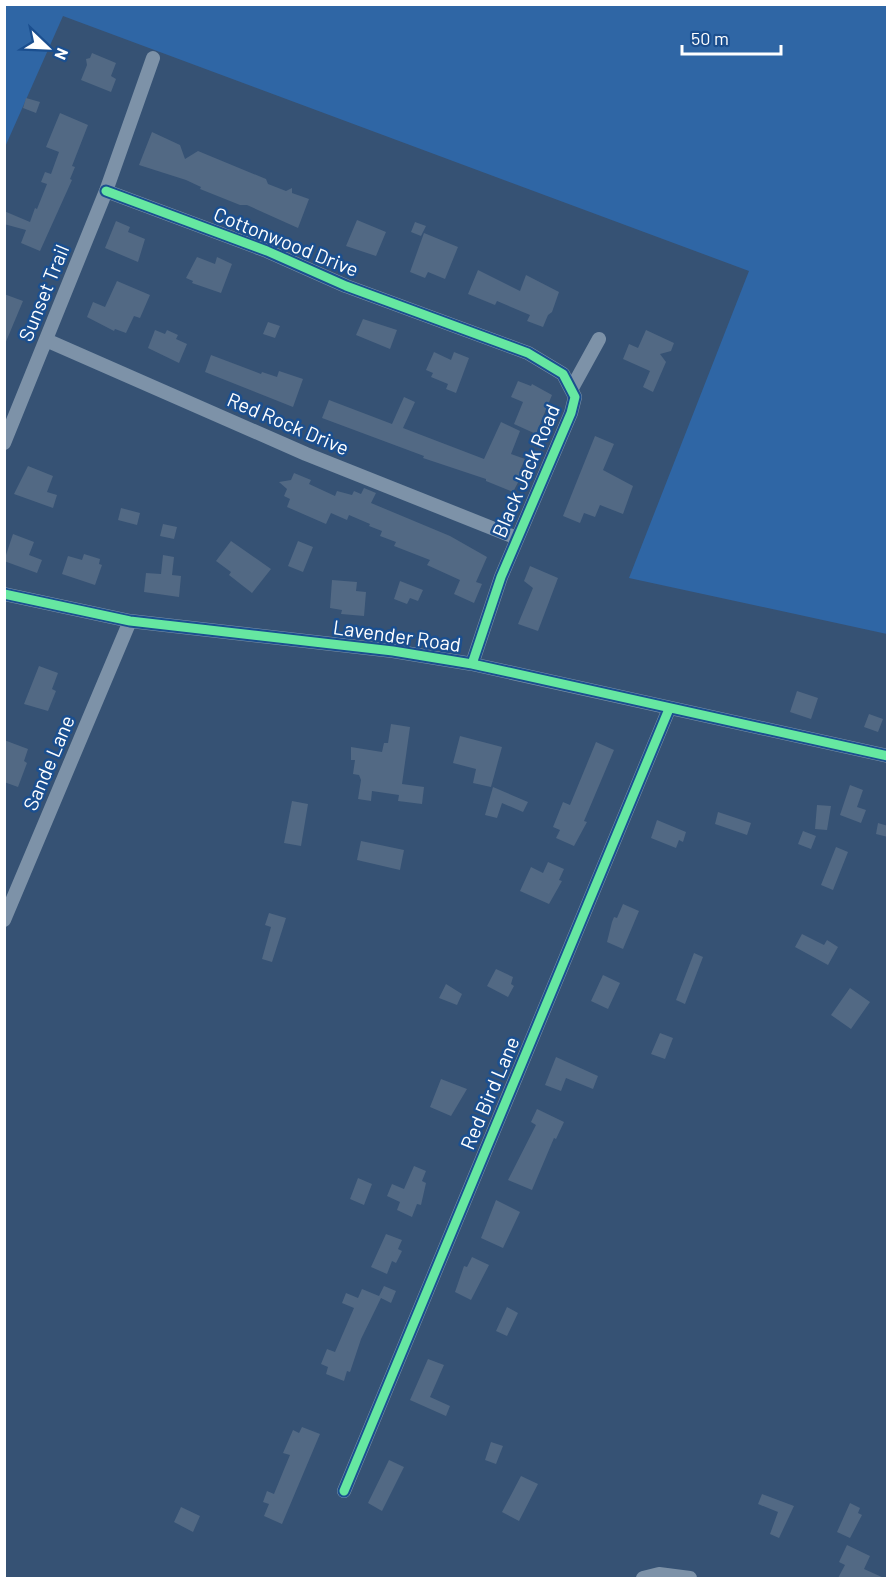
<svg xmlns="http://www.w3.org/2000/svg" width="892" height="1583" font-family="Barlow,sans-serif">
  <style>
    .green { fill: #2f66a5 }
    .building { fill: #526984 }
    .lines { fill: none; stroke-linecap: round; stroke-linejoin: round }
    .minor { stroke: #7d92a8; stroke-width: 14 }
    .cycleway-casing { stroke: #1b4f8f; stroke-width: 13 }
    .cycleway { stroke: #66e7a1; stroke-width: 9 }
    .labels { text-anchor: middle; stroke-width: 5; stroke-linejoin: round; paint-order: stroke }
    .street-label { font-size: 20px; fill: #fff; stroke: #1b4f8f }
  </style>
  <rect width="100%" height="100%" fill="#365274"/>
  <!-- green -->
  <path class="green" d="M 5,5 L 887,5 L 887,634 L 629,578 L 749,271 L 63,16 L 5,147 Z"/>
  <!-- building -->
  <path class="building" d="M 92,53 L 116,63 L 111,76 L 116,79 L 111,92 L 81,80 L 87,65 L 86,59 L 90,58 Z
    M 26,98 L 40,102 L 36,113 L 23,108 Z
    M 60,113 L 88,125 L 72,166 L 75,167 L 70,179 L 72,180 L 40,251 L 21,243 L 26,230 L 4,224 L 4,211 L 30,222 L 35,208 L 37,209 L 47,184 L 41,182 L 45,172 L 51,174 L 59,152 L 46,147 Z
    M 152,132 L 180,145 L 185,159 L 198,151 L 266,179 L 268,184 L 286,191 L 292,188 L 292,193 L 309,199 L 298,228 L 247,205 L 240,205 L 200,189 L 201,187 L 186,180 L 139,165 Z
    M 357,220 L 386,232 L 376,256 L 346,246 Z
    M 116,221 L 130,227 L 128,232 L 145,239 L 138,262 L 105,248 Z
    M 415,222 L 426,226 L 421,236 L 411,232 Z
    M 424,233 L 458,247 L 445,279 L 428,272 L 425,278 L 410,272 Z
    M 197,257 L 215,264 L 217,257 L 232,264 L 221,293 L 192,283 L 193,281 L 186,278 Z
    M 478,270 L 520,291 L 526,275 L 559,292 L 552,312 L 548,315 L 543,327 L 527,321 L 530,315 L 497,301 L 495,305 L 468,294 Z
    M 117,281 L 150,295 L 140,318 L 134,316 L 126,333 L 115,329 L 114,331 L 87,317 L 93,302 L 105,307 Z
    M 4,294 L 23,301 L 5,344 L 4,344 Z
    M 363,319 L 397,330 L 390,349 L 356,335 Z
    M 268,322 L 280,326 L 275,338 L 263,334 Z
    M 155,330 L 165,334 L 167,330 L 178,335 L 176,339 L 187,344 L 179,363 L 148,348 Z
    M 646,330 L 674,343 L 671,351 L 660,354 L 666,362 L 653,392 L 643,387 L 650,371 L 623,359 L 629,344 L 638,348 Z
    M 434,352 L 451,360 L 454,352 L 469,358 L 456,393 L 446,389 L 448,384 L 431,377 L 433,373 L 426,370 Z
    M 211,355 L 261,374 L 262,372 L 277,377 L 279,371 L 303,379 L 293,407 L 205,372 Z
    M 518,381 L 531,386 L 532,384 L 552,395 L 536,434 L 514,424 L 523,402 L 511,397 Z
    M 404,397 L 415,402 L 403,428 L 484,459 L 501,422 L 520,431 L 511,454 L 525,459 L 520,470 L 524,471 L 513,492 L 486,481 L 486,479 L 423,458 L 424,456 L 322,418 L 329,400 L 392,424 Z
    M 595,436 L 614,444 L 603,470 L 633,486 L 623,514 L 600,505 L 595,517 L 584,513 L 580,523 L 563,516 Z
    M 28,466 L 53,476 L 47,492 L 57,495 L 53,508 L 14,494 Z
    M 294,473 L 311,480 L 309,484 L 335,496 L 337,491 L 352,495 L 354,491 L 361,494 L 364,488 L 376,493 L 371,503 L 450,536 L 487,557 L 476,582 L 482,584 L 474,603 L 454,594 L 460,580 L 427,565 L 430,560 L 394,546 L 396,542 L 380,536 L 382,531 L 369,526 L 370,524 L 349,515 L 347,520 L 331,513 L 326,524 L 287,507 L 290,499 L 284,496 L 287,489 L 279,482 L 291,480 Z
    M 121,508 L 140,513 L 137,525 L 118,520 Z
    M 163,524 L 177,527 L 174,539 L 160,536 Z
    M 13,534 L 34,542 L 29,555 L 42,560 L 37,573 L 4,561 Z
    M 231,541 L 271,569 L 252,593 L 229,575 L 231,572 L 216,561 Z
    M 298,541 L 313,547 L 303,572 L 288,566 Z
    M 84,554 L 100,559 L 99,564 L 102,565 L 95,585 L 62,574 L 68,556 L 82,560 Z
    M 163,555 L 174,557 L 172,575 L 181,576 L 179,597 L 144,592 L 146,573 L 161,574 Z
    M 530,566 L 558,578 L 538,631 L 518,624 L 533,588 L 524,581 Z
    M 332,580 L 357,582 L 356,591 L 366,592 L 364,616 L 341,614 L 342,610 L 330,608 Z
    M 400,581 L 423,590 L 418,601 L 410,598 L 407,604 L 394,599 Z
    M 39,666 L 58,673 L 52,689 L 56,691 L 48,711 L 24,704 Z
    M 797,691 L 818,698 L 811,719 L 790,712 Z
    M 869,714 L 883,719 L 878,732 L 864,727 Z
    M 391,724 L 410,727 L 402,784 L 424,787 L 422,804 L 398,801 L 399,795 L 372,791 L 371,801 L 358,799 L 361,780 L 359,775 L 353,774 L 355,760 L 351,760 L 351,747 L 382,752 L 384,743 L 388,743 Z
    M 460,736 L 502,747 L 491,787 L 473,783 L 476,769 L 453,763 Z
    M 4,740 L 28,749 L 24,761 L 27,763 L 18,787 L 4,782 Z
    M 596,742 L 614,750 L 584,821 L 587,822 L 574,846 L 556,838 L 560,830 L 553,827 L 563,802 L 570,805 Z
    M 850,785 L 863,790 L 857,807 L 866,810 L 861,823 L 840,815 Z
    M 493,787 L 528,802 L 523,812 L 502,803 L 497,818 L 485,815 Z
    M 292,801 L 308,804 L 301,846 L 284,843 Z
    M 817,805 L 831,806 L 827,830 L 815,829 Z
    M 718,812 L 751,823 L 747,835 L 715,824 Z
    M 657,820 L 686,832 L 683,842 L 679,840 L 676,848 L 651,838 Z
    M 878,823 L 888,826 L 888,837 L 876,834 Z
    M 803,831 L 816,836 L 811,849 L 798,844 Z
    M 361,841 L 404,850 L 400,870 L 357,860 Z
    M 836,847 L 848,852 L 833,890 L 821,885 Z
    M 548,862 L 564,869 L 559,880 L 562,881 L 549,904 L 520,891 L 531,867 L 543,873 Z
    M 623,904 L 639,911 L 623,949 L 607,942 L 612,922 L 614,917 L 617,918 Z
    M 269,913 L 286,918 L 272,962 L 262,959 L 271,927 L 265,925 Z
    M 802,934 L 824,945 L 827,940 L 838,947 L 828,965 L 795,947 Z
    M 694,953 L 703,957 L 685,1004 L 676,1000 Z
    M 496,969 L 513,977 L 511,984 L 514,986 L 508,997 L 487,986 Z
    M 603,975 L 620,983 L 608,1009 L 591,1001 Z
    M 446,984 L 462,994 L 457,1005 L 439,998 Z
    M 850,988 L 870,1002 L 851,1029 L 831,1015 Z
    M 660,1033 L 673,1038 L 665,1059 L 651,1054 Z
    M 556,1057 L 598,1076 L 593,1089 L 566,1078 L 561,1091 L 545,1085 Z
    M 441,1079 L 467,1089 L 451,1116 L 430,1107 Z
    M 537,1109 L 564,1122 L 556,1139 L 554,1138 L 532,1190 L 508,1180 L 536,1125 L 531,1122 Z
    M 414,1166 L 426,1171 L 422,1181 L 426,1183 L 421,1205 L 417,1204 L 412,1217 L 397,1210 L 400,1202 L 387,1196 L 392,1184 L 404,1189 Z
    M 358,1178 L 372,1184 L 364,1205 L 350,1199 Z
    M 496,1200 L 520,1212 L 503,1248 L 481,1238 Z
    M 386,1234 L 402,1240 L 398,1249 L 402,1251 L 396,1263 L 392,1261 L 387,1274 L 371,1267 Z
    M 472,1257 L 489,1265 L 471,1300 L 455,1292 L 464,1266 L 467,1267 Z
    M 384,1286 L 396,1291 L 391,1303 L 381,1298 L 361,1339 L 350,1372 L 347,1371 L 344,1381 L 326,1374 L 328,1367 L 321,1364 L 327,1349 L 335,1352 L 354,1308 L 342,1303 L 346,1293 L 358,1298 L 362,1289 L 379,1296 Z
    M 507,1307 L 518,1313 L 507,1336 L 496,1331 Z
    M 428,1359 L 444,1365 L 430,1397 L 450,1406 L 446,1416 L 410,1400 Z
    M 302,1427 L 320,1434 L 282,1524 L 264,1516 L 269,1504 L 263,1502 L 267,1491 L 274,1494 L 285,1467 L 290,1455 L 283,1453 L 293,1430 L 299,1433 Z
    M 491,1442 L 503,1446 L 496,1464 L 485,1460 Z
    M 389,1460 L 404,1467 L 382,1511 L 368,1503 Z
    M 521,1476 L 538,1484 L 519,1521 L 502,1512 Z
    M 762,1494 L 794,1506 L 779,1538 L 770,1534 L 778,1512 L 758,1504 Z
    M 850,1503 L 860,1508 L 858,1513 L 862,1515 L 850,1538 L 837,1532 Z
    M 181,1507 L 200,1516 L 193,1532 L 174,1522 Z
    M 847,1545 L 870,1556 L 864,1569 L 884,1578 L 838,1578 L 845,1565 L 839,1562 Z"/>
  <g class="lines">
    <!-- minor -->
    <path class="minor" d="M 106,191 L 267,251 L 346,286 L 528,353 L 563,374 L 575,397 L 571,413 L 501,577 L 472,664
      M 46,340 L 306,454 L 517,538
      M 572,388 L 599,339
      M 4,443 L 106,191 L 153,58
      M 4,594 L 130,621 L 393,651 L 472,664 L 888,756
      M 4,920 L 130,621
      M 344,1491 L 669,709
      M 643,1578 L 659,1574 L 690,1578"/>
    <defs>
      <path id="cycleway" d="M 106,191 L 267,251 L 346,286 L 528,353 L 563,374 L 575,397 L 571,413 L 501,577 L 472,664
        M 4,594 L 130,621 L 393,651 L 472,664 L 888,756
        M 344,1491 L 669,709"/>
    </defs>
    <!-- cycleway casing -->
    <use href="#cycleway" class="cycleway-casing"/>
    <!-- cycleway -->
    <use href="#cycleway" class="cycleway"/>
  </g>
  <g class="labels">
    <!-- street labels -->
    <g class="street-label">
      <text transform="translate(286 242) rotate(22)" y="7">Cottonwood Drive</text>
      <text transform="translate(44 293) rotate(-68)" y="7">Sunset Trail</text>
      <text transform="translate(288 424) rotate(23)" y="7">Red Rock Drive</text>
      <text transform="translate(526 471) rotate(-67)" y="7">Black Jack Road</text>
      <text transform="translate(397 636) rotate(8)" y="7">Lavender Road</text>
      <text transform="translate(49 763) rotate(-67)" y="7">Sande Lane</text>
      <text transform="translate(490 1093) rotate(-67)" y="7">Red Bird Lane</text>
    </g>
  </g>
  <!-- border -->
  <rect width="892" height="1583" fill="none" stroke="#ffffff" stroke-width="12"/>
  <!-- north arrow -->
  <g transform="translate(48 48) rotate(113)" stroke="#1b4f8f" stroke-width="4.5" paint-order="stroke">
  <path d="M0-4.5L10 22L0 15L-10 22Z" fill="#ffffff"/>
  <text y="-9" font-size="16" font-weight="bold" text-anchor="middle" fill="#ffffff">N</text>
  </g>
  <!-- scale -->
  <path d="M682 45v9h99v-9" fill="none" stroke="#ffffff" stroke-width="3"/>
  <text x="691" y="45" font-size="18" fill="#ffffff" stroke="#1b4f8f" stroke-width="4.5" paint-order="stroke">50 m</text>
</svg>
